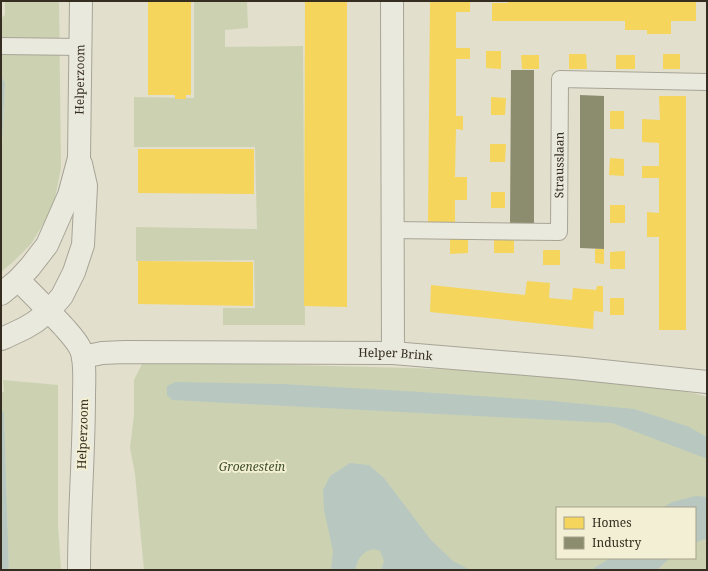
<svg xmlns="http://www.w3.org/2000/svg" width="708" height="571" font-family="'Noto Serif',serif">
  <style>
    .green { fill: #ccd2b1; fill-rule: evenodd }
    .water { fill: #b8c8c0 }
    .homes { fill: #f6d55c }
    .industry { fill: #8c8c6e }
    .lines { fill: none; stroke-linecap: round; stroke-linejoin: round }
    .service-casing { stroke: #a7a496; stroke-width: 18 }
    .minor-casing { stroke: #a7a496; stroke-width: 24 }
    .tertiary-casing { stroke: #a7a496; stroke-width: 24 }
    .service { stroke: #eae9de; stroke-width: 16 }
    .minor { stroke: #eae9de; stroke-width: 22 }
    .tertiary { stroke: #eae9de; stroke-width: 22 }
    .labels { text-anchor: middle; stroke-width: 4; stroke-linejoin: round; paint-order: stroke }
    .street-label { font-size: 12px; fill: #352d1f; stroke: #f2efd4 }
    .park-label { font-size: 12px; font-style: italic; fill: #3e4f28; stroke: #f2efd4 }
  </style>
  <rect width="100%" height="100%" fill="#e2dfcd"/>
  <!-- green -->
  <path class="green" d="M 5,1 L 59,1 L 61,168 L 53,208 L 31,244 L 13,262 L 1,272 L 1,163 L 5,83 L 1,75 L 1,18 L 5,15 Z
    M 194,1 L 247,1 L 248,28 L 225,30 L 225,47 L 303,46 L 305,325 L 223,325 L 223,308 L 255,308 L 254,260 L 136,261 L 136,227 L 257,229 L 255,147 L 134,147 L 134,97 L 194,98 Z
    M 143,362 L 174,362 L 410,368 L 519,372 L 595,379 L 693,393 L 707,397 L 707,570 L 144,570 L 135,474 L 130,448 L 134,415 L 134,380 ZM 557,508 L 695,508 L 695,558 L 557,558 Z
    M 3,380 L 58,385 L 58,525 L 61,570 L 9,570 L 4,413 L 1,410 L 1,392 L 4,392 Z"/>
  <!-- water -->
  <path class="water" d="M 1,75 L 5,83 L 1,163 Z
    M 176,382 L 283,384 L 421,392 L 553,401 L 634,409 L 687,426 L 707,437 L 707,457 L 705,458 L 612,423 L 172,400 L 167,395 L 167,386 Z
    M 1,410 L 4,412 L 9,570 L 1,570 Z
    M 350,463 L 369,465 L 384,478 L 431,540 L 453,561 L 470,570 L 381,570 L 384,561 L 380,551 C 377,550 373,549 370,550 C 363,552 355,562 356,570 L 331,570 L 333,551 L 324,510 L 323,490 L 330,476 Z
    M 695,496 L 707,497 L 707,539 L 702,540 L 695,543 L 695,508 L 662,508 L 672,502 Z
    M 610,558 L 670,558 L 657,570 L 591,570 Z"/>
  <!-- homes -->
  <path class="homes" d="M 148,1 L 191,1 L 191,95 L 186,95 L 186,99 L 175,99 L 175,95 L 148,95 Z
    M 305,1 L 347,1 L 347,307 L 304,306 Z
    M 430,1 L 470,1 L 470,12 L 456,12 L 456,48 L 470,48 L 470,59 L 456,59 L 456,116 L 463,116 L 463,130 L 456,129 L 455,177 L 467,177 L 467,200 L 455,200 L 455,223 L 428,223 Z
    M 508,1 L 696,1 L 696,21 L 671,21 L 671,34 L 647,34 L 647,30 L 625,30 L 625,21 L 492,21 L 492,3 L 508,3 Z
    M 486,51 L 501,51 L 501,69 L 486,68 Z
    M 569,54 L 586,54 L 587,69 L 569,69 Z
    M 663,54 L 680,54 L 680,69 L 663,69 Z
    M 521,55 L 539,55 L 539,69 L 522,69 Z
    M 616,55 L 635,55 L 635,69 L 616,69 Z
    M 659,96 L 686,96 L 686,330 L 659,330 L 659,237 L 647,237 L 647,212 L 659,213 L 659,178 L 642,178 L 642,166 L 659,166 L 659,143 L 642,142 L 642,119 L 660,120 Z
    M 491,97 L 506,98 L 505,115 L 491,115 Z
    M 610,111 L 624,111 L 624,129 L 610,129 Z
    M 490,144 L 506,144 L 505,162 L 490,162 Z
    M 138,149 L 254,149 L 254,194 L 138,193 Z
    M 610,158 L 624,159 L 624,176 L 609,175 Z
    M 491,192 L 505,192 L 505,208 L 491,208 Z
    M 610,205 L 625,205 L 625,223 L 610,223 Z
    M 450,239 L 468,239 L 468,253 L 450,254 Z
    M 494,239 L 514,239 L 514,253 L 494,253 Z
    M 595,249 L 604,249 L 604,264 L 595,263 Z
    M 543,250 L 560,250 L 560,265 L 543,265 Z
    M 625,251 L 625,269 L 610,269 L 610,252 Z
    M 138,261 L 253,262 L 253,306 L 138,304 Z
    M 527,281 L 550,283 L 549,298 L 572,300 L 573,288 L 596,290 L 597,286 L 603,286 L 603,312 L 594,311 L 593,329 L 430,312 L 431,285 L 525,295 Z
    M 610,298 L 624,298 L 624,315 L 610,315 Z"/>
  <!-- industry -->
  <path class="industry" d="M 511,70 L 534,70 L 534,224 L 510,224 Z
    M 580,95 L 604,96 L 604,249 L 580,248 Z"/>
  <g class="lines">
    <defs>
      <g id="service">
        <path d="M 1,46 L 81,47"/>
        <path id="s1" d="M 392,230 L 559,232 L 560,79 L 707,82"/>
      </g>
      <g id="minor">
        <path d="M 392,1 L 393,353"/>
        <path id="s2" d="M 83,357 L 102,353 L 125,352 L 393,353 L 574,368 L 707,382"/>
      </g>
      <g id="tertiary">
        <path d="M 18,280 C 34,295 48,310 63,326 C 69,333 76,340 80,348 C 86,359 84,383 84,396 C 84,454 79,512 79,570"/>
        <path id="s3" d="M 1,294 L 18,280 L 30,267 L 47,245 L 69,195 L 79,158 L 81,1"/>
        <path d="M 1,339 L 6,337 L 25,328 L 35,322 L 49,311 L 62,296 L 74,272 L 83,245 L 86,186 L 81,164"/>
      </g>
    </defs>
    <!-- service casing -->
    <use href="#service" class="service-casing"/>
    <!-- minor casing -->
    <use href="#minor" class="minor-casing"/>
    <!-- tertiary casing -->
    <use href="#tertiary" class="tertiary-casing"/>
    <!-- service -->
    <use href="#service" class="service"/>
    <!-- minor -->
    <use href="#minor" class="minor"/>
    <!-- tertiary -->
    <use href="#tertiary" class="tertiary"/>
  </g>
  <g class="labels">
    <!-- street labels -->
    <g class="street-label">
      <text dy="4" stroke="none"><textPath href="#s3" startOffset="239">Helperzoom</textPath></text>
      <text dy="4" stroke="none"><textPath href="#s1" startOffset="234">Strausslaan</textPath></text>
      <text dy="4" stroke="none"><textPath href="#s2" startOffset="313">Helper Brink</textPath></text>
      <text transform="translate(83 434) rotate(-88)" y="4">Helperzoom</text>
    </g>
    <!-- park labels -->
    <g class="park-label">
      <text x="252" y="471">Groenestein</text>
    </g>
  </g>
  <!-- border -->
  <rect width="708" height="571" fill="none" stroke="#352d1f" stroke-width="4"/>
  <!-- legend -->
  <rect x="556" y="507" width="140" height="52" fill="#f2efd4" stroke="#a6a18c"/>
  <rect x="564" y="517" width="20" height="12" fill="#f6d55c" stroke="#a6a18c"/>
  <text x="592" y="527" font-size="12" fill="#352d1f">Homes</text>
  <rect x="564" y="537" width="20" height="12" fill="#8c8c6e" stroke="#a6a18c"/>
  <text x="592" y="547" font-size="12" fill="#352d1f">Industry</text>
</svg>
